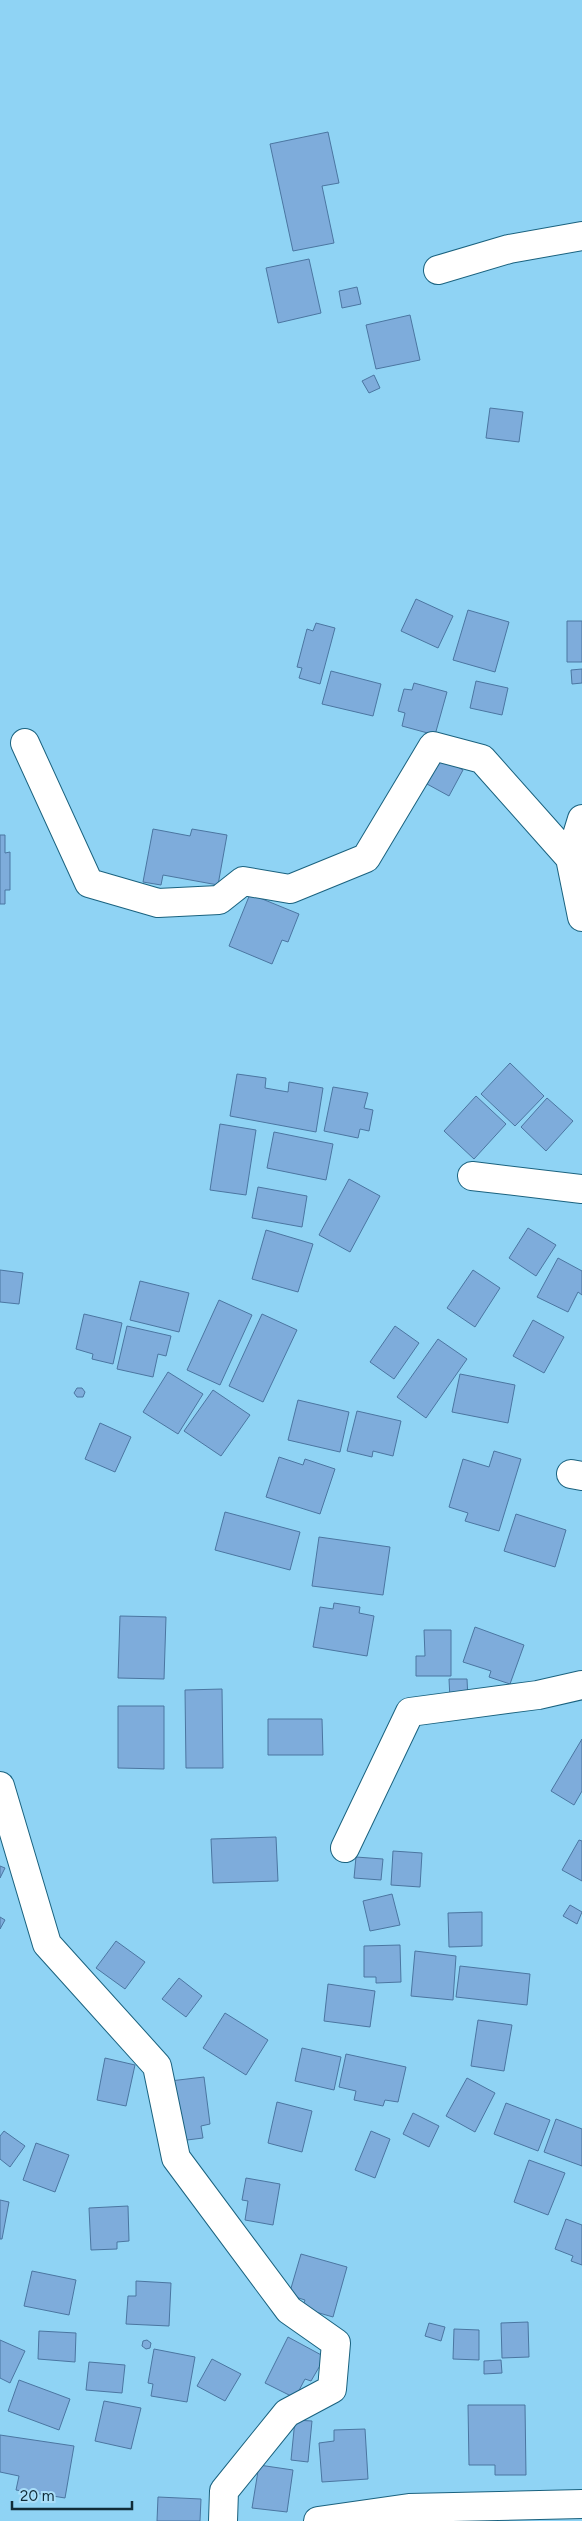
<svg xmlns="http://www.w3.org/2000/svg" width="582" height="2521" font-family="Figtree,sans-serif">
  <style>
    .building { fill: #7eacdb; stroke: #4b76a1 }
    .lines { fill: none; stroke-linecap: round; stroke-linejoin: round }
    .minor-casing { stroke: #1a627f; stroke-width: 30 }
    .tertiary-casing { stroke: #1a627f; stroke-width: 30 }
    .minor { stroke: #fff; stroke-width: 28 }
    .tertiary { stroke: #fff; stroke-width: 28 }
  </style>
  <rect width="100%" height="100%" fill="#8fd3f4"/>
  <!-- building -->
  <path class="building" d="M 328,132 L 339,183 L 322,186 L 334,243 L 293,251 L 270,144 Z
    M 309,259 L 321,313 L 278,323 L 266,268 Z
    M 357,287 L 361,304 L 342,308 L 339,291 Z
    M 410,315 L 420,360 L 376,369 L 366,325 Z
    M 374,375 L 380,388 L 369,393 L 362,381 Z
    M 490,408 L 523,412 L 519,442 L 486,438 Z
    M 416,599 L 453,616 L 438,648 L 401,631 Z
    M 468,610 L 509,622 L 495,672 L 453,660 Z
    M 567,621 L 582,621 L 582,662 L 567,662 Z
    M 316,623 L 335,628 L 320,684 L 299,678 L 302,668 L 297,667 L 307,629 L 313,631 Z
    M 582,669 L 582,683 L 572,684 L 571,670 Z
    M 331,671 L 381,684 L 373,716 L 322,704 Z
    M 476,681 L 508,688 L 502,715 L 470,708 Z
    M 414,683 L 447,692 L 435,735 L 402,726 L 405,713 L 398,711 L 404,689 L 412,690 Z
    M 441,758 L 463,770 L 449,796 L 427,784 Z
    M 153,829 L 190,836 L 192,829 L 227,835 L 218,885 L 163,875 L 161,885 L 143,882 Z
    M 0,835 L 5,835 L 5,853 L 10,852 L 10,890 L 5,890 L 5,904 L 0,904 Z
    M 250,894 L 299,914 L 288,942 L 282,940 L 272,964 L 229,946 Z
    M 510,1063 L 544,1096 L 515,1126 L 481,1094 Z
    M 237,1074 L 266,1078 L 265,1088 L 288,1092 L 289,1082 L 323,1088 L 316,1132 L 230,1116 Z
    M 333,1087 L 368,1093 L 364,1108 L 373,1110 L 369,1131 L 360,1129 L 358,1138 L 324,1131 Z
    M 476,1096 L 506,1124 L 474,1159 L 444,1131 Z
    M 547,1098 L 573,1121 L 546,1151 L 521,1127 Z
    M 220,1124 L 256,1130 L 246,1195 L 210,1190 Z
    M 274,1132 L 333,1144 L 326,1180 L 267,1168 Z
    M 349,1179 L 380,1196 L 350,1252 L 319,1235 Z
    M 258,1187 L 307,1196 L 302,1227 L 252,1218 Z
    M 528,1228 L 556,1245 L 536,1276 L 509,1258 Z
    M 266,1230 L 313,1244 L 298,1292 L 252,1279 Z
    M 558,1258 L 582,1271 L 582,1295 L 578,1292 L 568,1312 L 537,1297 Z
    M 0,1270 L 23,1273 L 19,1304 L 0,1302 Z
    M 473,1270 L 500,1288 L 475,1327 L 447,1308 Z
    M 140,1281 L 189,1293 L 179,1332 L 130,1320 Z
    M 219,1300 L 252,1315 L 220,1385 L 187,1370 Z
    M 84,1314 L 122,1323 L 113,1364 L 92,1359 L 93,1354 L 76,1349 Z
    M 262,1314 L 297,1330 L 263,1402 L 229,1386 Z
    M 533,1320 L 564,1337 L 544,1373 L 513,1356 Z
    M 127,1326 L 171,1336 L 166,1356 L 158,1354 L 153,1377 L 117,1369 Z
    M 395,1326 L 419,1343 L 394,1379 L 370,1362 Z
    M 438,1339 L 467,1359 L 426,1418 L 397,1397 Z
    M 168,1372 L 203,1394 L 178,1434 L 143,1412 Z
    M 460,1374 L 515,1385 L 508,1423 L 452,1412 Z
    M 77,1388 L 82,1388 L 85,1392 L 83,1397 L 77,1397 L 74,1393 Z
    M 213,1390 L 250,1415 L 221,1456 L 184,1431 Z
    M 298,1400 L 349,1412 L 340,1452 L 288,1440 Z
    M 357,1411 L 401,1421 L 393,1456 L 373,1451 L 372,1457 L 347,1451 Z
    M 100,1423 L 131,1437 L 115,1472 L 85,1459 Z
    M 494,1451 L 521,1459 L 499,1531 L 465,1521 L 468,1513 L 449,1507 L 463,1459 L 489,1467 Z
    M 279,1457 L 303,1465 L 305,1459 L 335,1469 L 320,1514 L 266,1497 Z
    M 225,1512 L 300,1532 L 290,1570 L 215,1550 Z
    M 516,1514 L 566,1530 L 555,1567 L 504,1551 Z
    M 319,1537 L 390,1547 L 383,1595 L 312,1586 Z
    M 334,1603 L 360,1607 L 359,1613 L 374,1616 L 367,1656 L 313,1647 L 320,1607 L 333,1609 Z
    M 120,1616 L 166,1617 L 164,1679 L 118,1678 Z
    M 475,1627 L 524,1645 L 510,1684 L 489,1677 L 491,1671 L 463,1662 Z
    M 424,1630 L 451,1630 L 451,1676 L 416,1676 L 416,1656 L 425,1656 Z
    M 449,1679 L 467,1679 L 468,1699 L 450,1699 Z
    M 222,1689 L 223,1768 L 186,1768 L 185,1690 Z
    M 118,1706 L 164,1706 L 164,1769 L 118,1768 Z
    M 268,1719 L 322,1719 L 323,1755 L 268,1755 Z
    M 582,1739 L 582,1791 L 574,1805 L 551,1791 Z
    M 276,1837 L 278,1881 L 213,1883 L 211,1839 Z
    M 579,1840 L 582,1841 L 582,1881 L 562,1870 Z
    M 393,1851 L 422,1853 L 420,1887 L 391,1885 Z
    M 356,1857 L 383,1859 L 381,1880 L 354,1878 Z
    M 0,1866 L 5,1868 L 0,1878 Z
    M 392,1894 L 400,1925 L 370,1931 L 363,1901 Z
    M 570,1905 L 582,1912 L 577,1924 L 563,1916 Z
    M 482,1912 L 482,1946 L 449,1947 L 448,1913 Z
    M 0,1917 L 5,1920 L 0,1929 Z
    M 116,1941 L 145,1962 L 125,1989 L 96,1968 Z
    M 400,1945 L 401,1982 L 376,1983 L 376,1977 L 364,1977 L 364,1946 Z
    M 415,1951 L 456,1956 L 453,2000 L 411,1996 Z
    M 460,1966 L 530,1974 L 527,2005 L 456,1997 Z
    M 179,1978 L 202,1996 L 186,2017 L 162,1999 Z
    M 328,1984 L 375,1991 L 370,2027 L 324,2021 Z
    M 225,2013 L 268,2040 L 246,2075 L 203,2048 Z
    M 478,2020 L 512,2025 L 504,2071 L 471,2066 Z
    M 302,2048 L 341,2057 L 334,2090 L 295,2081 Z
    M 346,2054 L 406,2067 L 398,2102 L 385,2100 L 383,2106 L 354,2100 L 356,2091 L 339,2087 Z
    M 105,2058 L 135,2065 L 126,2106 L 97,2100 Z
    M 204,2077 L 210,2124 L 201,2126 L 203,2138 L 179,2141 L 170,2081 Z
    M 467,2078 L 495,2093 L 475,2132 L 446,2116 Z
    M 277,2102 L 312,2111 L 302,2152 L 268,2143 Z
    M 506,2103 L 550,2120 L 538,2151 L 494,2134 Z
    M 413,2113 L 439,2126 L 429,2147 L 403,2134 Z
    M 556,2119 L 582,2129 L 582,2166 L 544,2152 Z
    M 4,2131 L 25,2146 L 10,2167 L 0,2159 L 0,2136 Z
    M 371,2131 L 390,2139 L 375,2178 L 355,2170 Z
    M 36,2143 L 69,2155 L 55,2192 L 23,2180 Z
    M 529,2160 L 565,2173 L 548,2215 L 514,2202 Z
    M 246,2178 L 280,2184 L 273,2225 L 245,2220 L 248,2201 L 242,2200 Z
    M 0,2200 L 9,2202 L 2,2239 L 0,2239 Z
    M 128,2206 L 129,2241 L 117,2242 L 117,2249 L 91,2250 L 89,2208 Z
    M 566,2219 L 582,2225 L 582,2265 L 571,2261 L 573,2256 L 555,2249 Z
    M 301,2254 L 347,2267 L 333,2317 L 302,2308 L 305,2300 L 289,2295 Z
    M 32,2271 L 76,2280 L 69,2315 L 24,2306 Z
    M 136,2281 L 171,2283 L 169,2326 L 126,2324 L 128,2296 L 136,2296 Z
    M 528,2322 L 529,2357 L 502,2358 L 501,2323 Z
    M 429,2323 L 445,2327 L 441,2341 L 425,2336 Z
    M 454,2329 L 479,2330 L 479,2360 L 453,2359 Z
    M 39,2331 L 76,2333 L 75,2362 L 38,2359 Z
    M 288,2337 L 325,2357 L 311,2381 L 305,2379 L 295,2398 L 265,2383 Z
    M 0,2340 L 25,2351 L 10,2383 L 0,2378 Z
    M 147,2340 L 151,2343 L 150,2348 L 146,2349 L 142,2346 L 143,2341 Z
    M 154,2349 L 195,2357 L 187,2402 L 151,2396 L 153,2384 L 148,2383 Z
    M 212,2359 L 241,2374 L 225,2401 L 197,2386 Z
    M 501,2360 L 502,2373 L 484,2374 L 484,2361 Z
    M 89,2362 L 125,2365 L 122,2393 L 86,2390 Z
    M 19,2380 L 70,2399 L 59,2430 L 8,2411 Z
    M 104,2401 L 141,2408 L 131,2449 L 95,2441 Z
    M 468,2405 L 525,2405 L 526,2475 L 495,2475 L 495,2465 L 469,2465 Z
    M 295,2420 L 312,2421 L 308,2462 L 291,2460 Z
    M 365,2429 L 368,2479 L 322,2482 L 319,2443 L 334,2441 L 334,2430 Z
    M 0,2435 L 74,2446 L 65,2498 L 16,2490 L 19,2476 L 0,2472 Z
    M 259,2465 L 293,2470 L 287,2512 L 252,2508 Z
    M 158,2497 L 201,2499 L 200,2521 L 157,2521 Z"/>
  <g class="lines">
    <defs>
      <path id="minor" d="M 438,270 L 509,249 L 582,236
        M 25,743 L 89,883 L 158,903 L 219,900 L 243,881 L 290,889 L 366,858 L 433,746 L 482,759 L 570,858
        M 582,819 L 570,858 L 582,917
        M 472,1176 L 582,1189
        M 571,1474 L 582,1476
        M 0,1786 L 47,1944 L 157,2066 L 176,2158 L 289,2310 L 336,2343 L 332,2389 L 287,2413 L 224,2491 L 223,2521
        M 345,1848 L 410,1712 L 538,1695 L 582,1685"/>
      <path id="tertiary" d="M 318,2521 L 409,2508 L 582,2504"/>
    </defs>
    <!-- minor casing -->
    <use href="#minor" class="minor-casing"/>
    <!-- tertiary casing -->
    <use href="#tertiary" class="tertiary-casing"/>
    <!-- minor -->
    <use href="#minor" class="minor"/>
    <!-- tertiary -->
    <use href="#tertiary" class="tertiary"/>
  </g>
  <!-- scale -->
  <path d="M12 2501v8h120v-8" fill="none" stroke="#102c39" stroke-width="2.5"/>
  <text x="20" y="2501" font-size="15" fill="#102c39" stroke="#a9def9" stroke-width="4" paint-order="stroke">20 m</text>
</svg>
